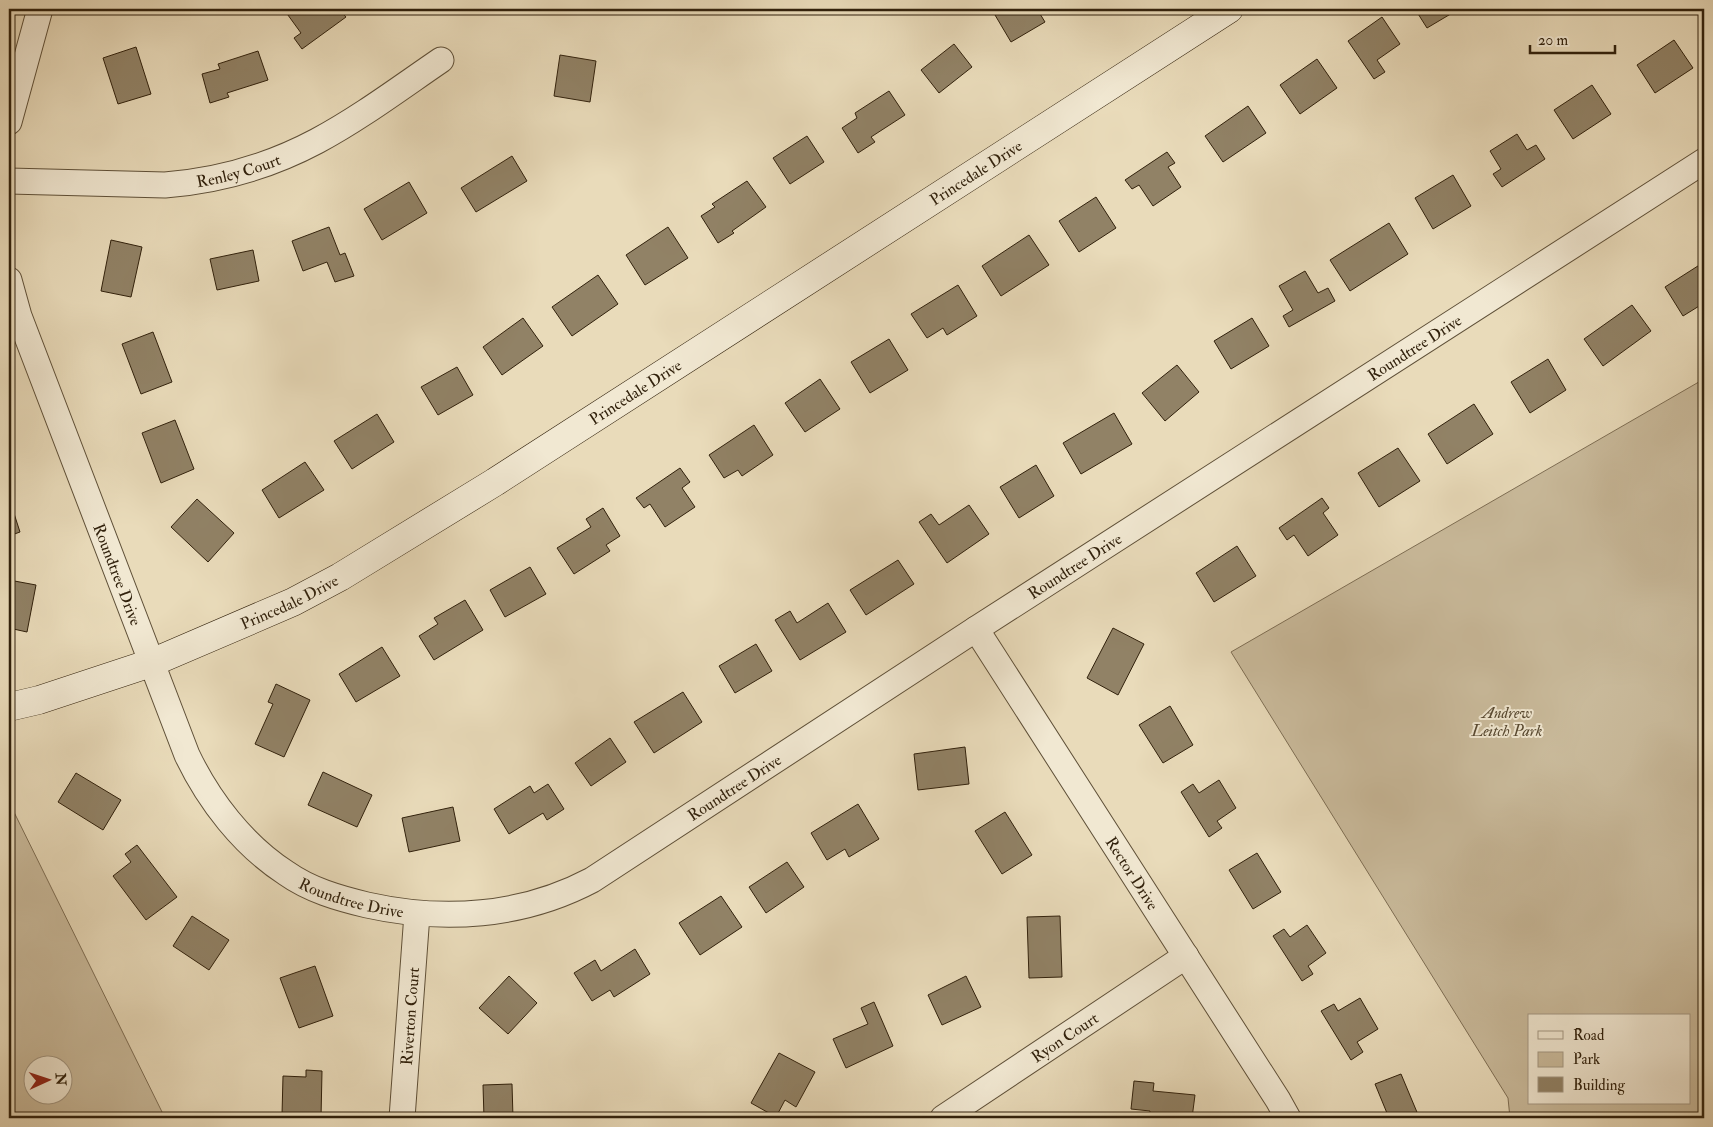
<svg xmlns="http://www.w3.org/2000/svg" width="1713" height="1127" font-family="'IM FELL Double Pica',serif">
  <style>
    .green { fill: #cabb9c; stroke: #7e6e54; fill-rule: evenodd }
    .building { fill: #918266; stroke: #31210c }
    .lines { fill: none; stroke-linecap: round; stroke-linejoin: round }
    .street-casing { stroke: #5f5038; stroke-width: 27 }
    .secondary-casing { stroke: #31210c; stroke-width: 29 }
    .street { stroke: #f1e8d2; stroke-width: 25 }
    .secondary { stroke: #f1e8d2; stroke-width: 28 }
    .labels { text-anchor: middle; stroke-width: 4; stroke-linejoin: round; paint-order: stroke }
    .street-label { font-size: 16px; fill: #31210c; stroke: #f1e8d2 }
    .park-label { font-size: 16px; font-style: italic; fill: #574830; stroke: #f1e8d2 }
  </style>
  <rect width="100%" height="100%" fill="#e9dbba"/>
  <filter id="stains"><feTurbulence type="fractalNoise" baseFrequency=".004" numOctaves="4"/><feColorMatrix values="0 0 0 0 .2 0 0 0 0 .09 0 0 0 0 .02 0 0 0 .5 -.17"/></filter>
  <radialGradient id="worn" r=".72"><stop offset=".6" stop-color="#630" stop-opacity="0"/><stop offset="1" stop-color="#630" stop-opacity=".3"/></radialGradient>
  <!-- green -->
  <path class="green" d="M 1704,379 L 1704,1118 L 1510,1118 L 1508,1098 L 1231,652 ZM 1529,1016 L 1689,1016 L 1689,1103 L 1529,1103 Z
    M 9,802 L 165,1118 L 9,1118 ZM 32,1064 L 62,1064 L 62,1094 L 32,1094 Z"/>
  <!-- building -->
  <path class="building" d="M 289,9 L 331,9 L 332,10 L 339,9 L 346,17 L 302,49 L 294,38 L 301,33 L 285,11 Z
    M 1005,9 L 1037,9 L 1045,22 L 1011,42 L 995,15 Z
    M 1415,9 L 1459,9 L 1427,28 Z
    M 1382,17 L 1400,44 L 1377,60 L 1385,72 L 1374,79 L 1348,41 Z
    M 1674,40 L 1693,68 L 1655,93 L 1637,65 Z
    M 954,44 L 972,67 L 939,93 L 921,70 Z
    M 136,47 L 151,94 L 118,104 L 103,58 Z
    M 258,51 L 268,80 L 227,93 L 229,97 L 210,103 L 202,74 L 220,69 L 218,64 Z
    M 560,55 L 596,61 L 590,102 L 554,96 Z
    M 1317,59 L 1337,88 L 1300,114 L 1280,85 Z
    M 1592,85 L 1611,114 L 1573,139 L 1554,110 Z
    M 889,91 L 905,115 L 871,137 L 875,142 L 858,153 L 842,128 L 857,118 L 855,113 Z
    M 1248,106 L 1266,133 L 1223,162 L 1205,136 Z
    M 1517,134 L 1527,150 L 1536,145 L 1545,159 L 1502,187 L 1493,174 L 1501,169 L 1490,151 Z
    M 807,136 L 824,162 L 790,184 L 773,158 Z
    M 1167,152 L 1175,163 L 1168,167 L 1181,187 L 1153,206 L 1139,185 L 1132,189 L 1125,180 Z
    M 512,156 L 527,181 L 476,212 L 461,188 Z
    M 1453,175 L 1471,206 L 1433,229 L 1415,198 Z
    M 747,181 L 766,207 L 732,231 L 734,233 L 718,243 L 701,216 L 715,207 L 712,204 Z
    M 409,182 L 427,213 L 382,240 L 364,209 Z
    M 1096,197 L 1116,228 L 1079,252 L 1059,221 Z
    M 1389,223 L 1408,254 L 1350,291 L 1330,260 Z
    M 329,227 L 340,255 L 345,253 L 354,276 L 335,282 L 327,262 L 303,271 L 292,241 Z
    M 668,227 L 688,258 L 645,285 L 626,255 Z
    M 1029,235 L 1049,265 L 1001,296 L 982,266 Z
    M 111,240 L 142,247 L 131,297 L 101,291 Z
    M 253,250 L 259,281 L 217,290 L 210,259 Z
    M 1701,264 L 1704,269 L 1704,303 L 1683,316 L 1665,287 Z
    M 1305,271 L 1318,293 L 1328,288 L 1335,301 L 1289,327 L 1283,316 L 1293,310 L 1279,286 Z
    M 598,275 L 618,304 L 572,336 L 552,307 Z
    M 958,285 L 977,316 L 947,335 L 943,328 L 927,338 L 911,314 Z
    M 1632,305 L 1651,331 L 1603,366 L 1584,339 Z
    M 523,318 L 543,346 L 502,375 L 483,347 Z
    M 1252,318 L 1269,346 L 1231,369 L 1214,341 Z
    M 153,332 L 172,382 L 141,394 L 122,344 Z
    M 889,339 L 908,370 L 870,393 L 851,362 Z
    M 1548,359 L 1566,390 L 1530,413 L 1511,382 Z
    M 1177,365 L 1199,392 L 1165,421 L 1142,393 Z
    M 457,367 L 473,395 L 438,415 L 421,387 Z
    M 820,379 L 840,409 L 805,432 L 785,403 Z
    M 1474,404 L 1493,434 L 1447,464 L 1428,434 Z
    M 1114,413 L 1132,444 L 1081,474 L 1063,443 Z
    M 377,414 L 394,442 L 352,469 L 334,441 Z
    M 175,420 L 194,469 L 161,483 L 142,433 Z
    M 754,425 L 773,455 L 742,476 L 738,470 L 724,478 L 709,455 Z
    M 1398,448 L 1420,481 L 1379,507 L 1358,473 Z
    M 305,462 L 324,490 L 279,518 L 262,490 Z
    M 1036,465 L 1054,496 L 1019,518 L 1000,487 Z
    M 680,468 L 690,482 L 682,488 L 695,507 L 665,527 L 650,504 L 644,508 L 636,498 Z
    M 9,498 L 20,532 L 9,536 Z
    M 1322,498 L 1329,508 L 1323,513 L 1338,535 L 1308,556 L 1294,535 L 1287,540 L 1279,528 Z
    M 197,499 L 234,533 L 208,562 L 171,527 Z
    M 969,505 L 989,534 L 947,563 L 919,522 L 931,514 L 939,525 Z
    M 603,508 L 620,536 L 606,545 L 610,551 L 574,574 L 557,548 L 591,527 L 586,519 Z
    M 1237,546 L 1256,576 L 1214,602 L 1196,573 Z
    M 898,560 L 914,584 L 866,615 L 850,590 Z
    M 530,567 L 546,594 L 505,617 L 490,590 Z
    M 9,580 L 36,585 L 27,632 L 9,628 Z
    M 465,600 L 483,630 L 434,660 L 419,636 L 438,624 L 434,618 Z
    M 828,603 L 846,632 L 800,660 L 775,620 L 790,611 L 797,623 Z
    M 1113,628 L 1144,644 L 1118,695 L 1087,678 Z
    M 756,644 L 772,671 L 735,693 L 719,666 Z
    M 382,647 L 400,676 L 356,702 L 339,674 Z
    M 276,684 L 310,700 L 284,757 L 255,744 L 273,704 L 268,702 Z
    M 683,692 L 702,722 L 654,753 L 634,722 Z
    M 1170,706 L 1193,745 L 1163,763 L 1139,725 Z
    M 610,738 L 626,762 L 591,786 L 575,763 Z
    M 965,747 L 969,784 L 918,790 L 914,754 Z
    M 323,772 L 372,795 L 357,827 L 308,805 Z
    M 76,773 L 121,800 L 103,830 L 58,802 Z
    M 1219,780 L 1236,808 L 1217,821 L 1222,828 L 1209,837 L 1181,792 L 1193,784 L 1199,793 Z
    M 548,784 L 564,809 L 547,820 L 543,813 L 509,834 L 494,809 L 530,786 L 534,793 Z
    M 858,804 L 879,839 L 849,857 L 845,849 L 827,860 L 811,833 Z
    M 453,807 L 460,841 L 409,852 L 402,818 Z
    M 1005,812 L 1032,855 L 1002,874 L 975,831 Z
    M 137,845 L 177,897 L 146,920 L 113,876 L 131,862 L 125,854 Z
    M 1257,853 L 1281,892 L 1253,909 L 1229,870 Z
    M 787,862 L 804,887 L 766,913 L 749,887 Z
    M 721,896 L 742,927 L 700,955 L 679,923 Z
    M 192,916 L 229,940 L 209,970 L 173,946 Z
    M 1060,916 L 1062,977 L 1029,978 L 1027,917 Z
    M 1307,925 L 1326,953 L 1308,966 L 1313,974 L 1302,981 L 1273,936 L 1284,929 L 1290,937 Z
    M 635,949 L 650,974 L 614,997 L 610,990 L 592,1001 L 574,973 L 595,960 L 601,971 Z
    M 315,966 L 333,1016 L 299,1028 L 280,978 Z
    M 509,976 L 537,1003 L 508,1034 L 479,1008 Z
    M 966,976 L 981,1007 L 942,1025 L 928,995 Z
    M 1360,998 L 1378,1029 L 1357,1042 L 1363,1052 L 1351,1060 L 1321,1011 L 1334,1004 L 1338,1011 Z
    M 874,1002 L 893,1046 L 846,1068 L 833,1039 L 868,1024 L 861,1008 Z
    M 779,1053 L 815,1072 L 796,1107 L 785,1100 L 776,1117 L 751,1103 Z
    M 306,1070 L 322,1071 L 321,1118 L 306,1118 L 307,1115 L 282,1115 L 283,1076 L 306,1077 Z
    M 1401,1074 L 1419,1117 L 1416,1118 L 1389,1118 L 1375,1084 Z
    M 1134,1081 L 1154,1083 L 1153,1091 L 1195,1095 L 1192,1118 L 1149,1118 L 1150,1111 L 1131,1109 Z
    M 512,1084 L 513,1118 L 484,1118 L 483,1085 Z"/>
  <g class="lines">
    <defs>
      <g id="street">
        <path d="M 9,122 L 40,9"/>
        <path id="s1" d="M 9,181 L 165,185 C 218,181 270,166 317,141 C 360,118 400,88 441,60"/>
        <path id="s2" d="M 9,280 L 19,316 L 187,755 C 209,801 243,845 286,873 C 310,890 338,898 367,905 C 443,922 522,917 592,880 L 976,629 L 1704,161"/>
        <path id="s3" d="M 976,629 L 1278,1100 L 1288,1118"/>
        <path id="s4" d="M 402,1118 L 417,914"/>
        <path id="s5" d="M 943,1118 L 1186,956"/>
      </g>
      <g id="secondary">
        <path id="s6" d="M 9,707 L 39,700 L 151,663 L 293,602 L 340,577 L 495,482 L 1229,9"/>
      </g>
    </defs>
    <!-- street casing -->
    <use href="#street" class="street-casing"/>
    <!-- secondary casing -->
    <use href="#secondary" class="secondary-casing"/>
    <!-- street -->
    <use href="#street" class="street"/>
    <!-- secondary -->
    <use href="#secondary" class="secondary"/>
  </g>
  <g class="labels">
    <!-- street labels -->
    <g class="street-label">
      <text dy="6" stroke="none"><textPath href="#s1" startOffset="231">Renley Court</textPath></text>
      <text dy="6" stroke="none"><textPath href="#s6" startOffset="1110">Princedale Drive</textPath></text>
      <text dy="6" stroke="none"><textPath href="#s2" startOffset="1962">Roundtree Drive</textPath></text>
      <text dy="6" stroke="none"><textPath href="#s6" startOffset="705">Princedale Drive</textPath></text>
      <text dy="6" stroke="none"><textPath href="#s2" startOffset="1558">Roundtree Drive</textPath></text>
      <text dy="6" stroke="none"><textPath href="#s2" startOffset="314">Roundtree Drive</textPath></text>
      <text dy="6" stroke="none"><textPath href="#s6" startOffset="300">Princedale Drive</textPath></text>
      <text dy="6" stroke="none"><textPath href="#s2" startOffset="1152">Roundtree Drive</textPath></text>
      <text dy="6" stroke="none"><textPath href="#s3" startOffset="290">Rector Drive</textPath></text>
      <text dy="6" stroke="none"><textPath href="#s2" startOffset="734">Roundtree Drive</textPath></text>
      <text dy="6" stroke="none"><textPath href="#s4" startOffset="102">Riverton Court</textPath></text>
      <text dy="6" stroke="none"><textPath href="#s5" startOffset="146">Ryon Court</textPath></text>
    </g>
    <!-- park labels -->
    <g class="park-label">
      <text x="1507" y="718">Andrew<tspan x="1507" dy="18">Leitch Park</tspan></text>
    </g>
  </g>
  <!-- margin -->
  <rect width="1713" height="1127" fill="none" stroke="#e9dbba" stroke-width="30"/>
  <rect x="10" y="10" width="1693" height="1107" fill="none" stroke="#31210c" stroke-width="2.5"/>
  <rect x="15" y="15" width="1683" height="1097" fill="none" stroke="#31210c"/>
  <!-- legend -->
  <rect x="1528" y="1014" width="162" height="90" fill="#f1e8d2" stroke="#a49883"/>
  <rect x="1538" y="1031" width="25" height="8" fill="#f1e8d2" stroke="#a49883"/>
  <text x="1573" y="1040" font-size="15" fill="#31210c">Road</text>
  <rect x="1538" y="1052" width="25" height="15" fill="#cabb9c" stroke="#a49883"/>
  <text x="1573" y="1064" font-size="15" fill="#31210c">Park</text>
  <rect x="1538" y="1077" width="25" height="15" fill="#918266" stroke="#a49883"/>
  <text x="1573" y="1090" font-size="15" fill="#31210c">Building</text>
  <!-- north arrow -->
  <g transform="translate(48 1080) rotate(87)"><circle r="24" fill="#f1e8d2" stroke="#a49883"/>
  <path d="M0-4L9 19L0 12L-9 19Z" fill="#8f2418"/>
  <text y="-8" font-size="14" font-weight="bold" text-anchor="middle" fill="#31210c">N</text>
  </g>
  <!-- scale -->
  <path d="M1530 45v8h85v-8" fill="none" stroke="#31210c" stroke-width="2.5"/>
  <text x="1538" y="45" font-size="15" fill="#31210c" stroke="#f1e8d2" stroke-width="4" paint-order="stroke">20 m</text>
  <rect width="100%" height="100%" filter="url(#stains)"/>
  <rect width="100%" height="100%" fill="url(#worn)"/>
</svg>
